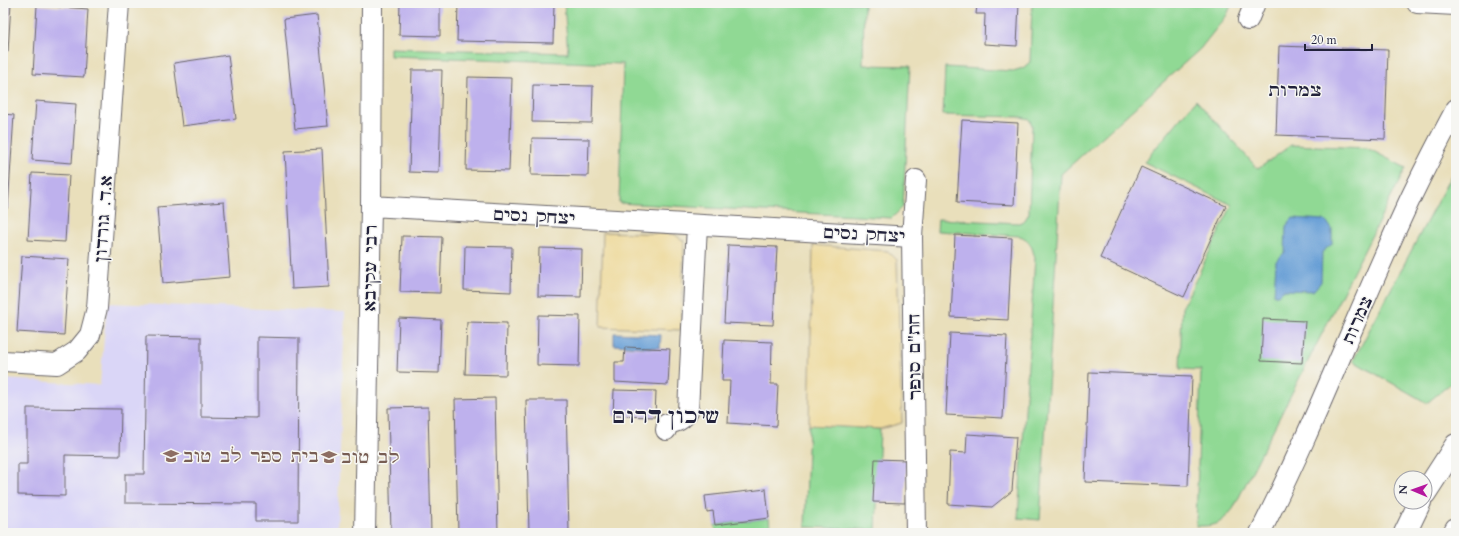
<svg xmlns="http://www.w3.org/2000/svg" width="1459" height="536" font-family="Cardo,'Frank Ruhl Libre',serif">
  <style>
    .built { fill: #dad6f7 }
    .green { fill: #90d994; stroke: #597e68 }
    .sand { fill: #eeda9e; stroke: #887e6c }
    .water { fill: #689fd6; stroke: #456088 }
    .building { fill: #beb1ed }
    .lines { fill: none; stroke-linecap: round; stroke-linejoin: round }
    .street-casing { stroke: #686468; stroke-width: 22 }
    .secondary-casing { stroke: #686468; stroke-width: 24 }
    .street { stroke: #fff; stroke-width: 20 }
    .secondary { stroke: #fff; stroke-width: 22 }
    .labels { text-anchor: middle; stroke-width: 3; stroke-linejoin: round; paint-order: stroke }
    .street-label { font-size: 17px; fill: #22223b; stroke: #f6f6f2 }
    .education-label { font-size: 17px; fill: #785e54; stroke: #f6f6f2; text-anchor: start }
    .neighbourhood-label { font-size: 18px; fill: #22223b; stroke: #f6f6f2 }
    .district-label { font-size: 21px; font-weight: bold; fill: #22223b; stroke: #f6f6f2 }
  </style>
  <rect width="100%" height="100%" fill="#f6f6f2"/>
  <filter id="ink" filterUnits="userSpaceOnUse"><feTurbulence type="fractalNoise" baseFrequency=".025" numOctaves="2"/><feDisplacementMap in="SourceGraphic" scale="8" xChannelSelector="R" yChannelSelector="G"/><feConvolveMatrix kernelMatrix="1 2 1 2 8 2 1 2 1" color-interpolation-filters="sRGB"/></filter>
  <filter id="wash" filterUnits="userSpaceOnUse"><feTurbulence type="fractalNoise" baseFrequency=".012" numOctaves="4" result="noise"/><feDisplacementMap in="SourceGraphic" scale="16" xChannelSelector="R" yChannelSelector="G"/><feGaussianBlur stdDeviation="0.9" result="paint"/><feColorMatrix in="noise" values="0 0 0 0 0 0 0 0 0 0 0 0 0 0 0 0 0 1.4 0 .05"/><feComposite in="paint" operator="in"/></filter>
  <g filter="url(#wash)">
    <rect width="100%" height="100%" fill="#e9dfbb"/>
    <!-- built -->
    <path class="built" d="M 107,303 L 345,312 L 337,533 L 227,533 L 97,528 L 96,533 L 3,533 L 3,379 L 100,385 Z"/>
    <!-- green -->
    <path class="green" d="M 564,3 L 864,3 L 863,65 L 910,66 L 903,207 L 892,218 L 619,203 L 623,64 L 390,56 L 390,48 L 568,53 Z
      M 1032,3 L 1232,3 L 1227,15 L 1200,49 L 1061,174 L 1040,520 L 1018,518 L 1035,258 C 1032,248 1031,240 1020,236 L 937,231 L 938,219 L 1019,223 L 1025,220 L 1029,213 L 1032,125 L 1029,119 L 1021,117 L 943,115 L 945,67 L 1013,71 L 1023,68 L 1030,62 Z
      M 1196,100 L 1258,169 L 1291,145 L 1367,148 L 1406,168 L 1233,509 C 1219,525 1217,526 1196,526 L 1201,370 L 1180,369 L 1182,308 L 1232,205 L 1144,162 Z
      M 1456,166 L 1456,379 L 1427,403 L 1353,361 Z
      M 809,425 L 880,429 L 876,530 L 805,527 Z
      M 769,518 L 771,533 L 716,533 L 715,525 Z"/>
    <!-- sand -->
    <path class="sand" d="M 603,232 L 674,234 L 684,241 L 681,330 L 600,327 Z
      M 813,245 L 888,251 L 897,260 L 902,423 L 880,429 L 809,425 Z"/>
    <!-- water -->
    <path class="water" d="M 1293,218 L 1324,220 L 1332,228 L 1332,244 L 1322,252 L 1321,282 L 1313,291 L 1283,290 L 1278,295 L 1274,295 L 1276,261 L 1285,252 L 1286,226 Z
      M 614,333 L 661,335 L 660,348 L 614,345 Z"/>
    <g id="blocks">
      <!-- building -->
      <path class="building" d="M 3,3 L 11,3 L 8,52 L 3,52 Z
        M 400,3 L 440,3 L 440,36 L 399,35 Z
        M 458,3 L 554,3 L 553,43 L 457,41 Z
        M 971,3 L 1019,3 L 1017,46 L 984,44 L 985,14 L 976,14 L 977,5 L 971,4 Z
        M 37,5 L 88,9 L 84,77 L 33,74 Z
        M 317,15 L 328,126 L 295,129 L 284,19 Z
        M 1279,46 L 1388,50 L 1385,139 L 1276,135 Z
        M 228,55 L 236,119 L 182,126 L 174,63 Z
        M 412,70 L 442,70 L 439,173 L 409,172 Z
        M 468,77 L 512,78 L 509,171 L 466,170 Z
        M 533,85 L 593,86 L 592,123 L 532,122 Z
        M 36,101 L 76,104 L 72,163 L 32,160 Z
        M 3,114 L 14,115 L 8,208 L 3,208 Z
        M 962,120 L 1018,123 L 1014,205 L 957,202 Z
        M 532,138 L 589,139 L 588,176 L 531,175 Z
        M 322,149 L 329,287 L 292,289 L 285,151 Z
        M 1141,167 L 1226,206 L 1184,297 L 1100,258 Z
        M 32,173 L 69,175 L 65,242 L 28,240 Z
        M 224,202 L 230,277 L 163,283 L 157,207 Z
        M 955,235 L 1012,238 L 1008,320 L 951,317 Z
        M 402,236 L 442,237 L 440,293 L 400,292 Z
        M 728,245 L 777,247 L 773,325 L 724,323 Z
        M 465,246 L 512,247 L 511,292 L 464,290 Z
        M 539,248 L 582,249 L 581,297 L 538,296 Z
        M 22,256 L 69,259 L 64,335 L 17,332 Z
        M 538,315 L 580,316 L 579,366 L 537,365 Z
        M 399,318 L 441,320 L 439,373 L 397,372 Z
        M 1263,319 L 1305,321 L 1302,363 L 1261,361 Z
        M 467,322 L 507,323 L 506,375 L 465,374 Z
        M 950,333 L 1007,336 L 1003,418 L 946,415 Z
        M 146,336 L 201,337 L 201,417 L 257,418 L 257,337 L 299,338 L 298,521 L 256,521 L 256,504 L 125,503 L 125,474 L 144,474 Z
        M 724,340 L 772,342 L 771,384 L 778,384 L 776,426 L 728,423 L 730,381 L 722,381 Z
        M 625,347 L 670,349 L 668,385 L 615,382 L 615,362 L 624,362 Z
        M 1089,372 L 1192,376 L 1188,486 L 1085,482 Z
        M 614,390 L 656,391 L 655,417 L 613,416 Z
        M 495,398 L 498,533 L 458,533 L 455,399 Z
        M 526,400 L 566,400 L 569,533 L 529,533 Z
        M 428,407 L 431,533 L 391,533 L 388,408 Z
        M 27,408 L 121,409 L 120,456 L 65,455 L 65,496 L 18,495 L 18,464 L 27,464 Z
        M 967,434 L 1016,437 L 1012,491 L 992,507 L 948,504 L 950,452 L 966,453 Z
        M 875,459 L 907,460 L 905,503 L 873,502 Z
        M 766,489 L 769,518 L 715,525 L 713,511 L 707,512 L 705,496 Z"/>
    </g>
  </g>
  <g filter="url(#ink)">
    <use href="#blocks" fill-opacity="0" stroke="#686468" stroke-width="1"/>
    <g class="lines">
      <defs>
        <path id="street" d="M 1417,3 L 1456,5
          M 1248,20 L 1255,3
          M 916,180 L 912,237 L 916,533
          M 371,206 L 912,237
          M 3,361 L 57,364 L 77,351 L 90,335 L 97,308 L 119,3
          M 666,430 L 667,424 C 677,422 683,420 688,411 L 697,225
          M 365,533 L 371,206 L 372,3
          M 1260,533 C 1316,423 1359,307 1412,195 C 1426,166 1441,137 1456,109"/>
        <path id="secondary" d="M 1425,493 L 1456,445
          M 1405,533 L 1420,502
          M 1454,533 L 1456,529"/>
      </defs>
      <!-- street casing -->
      <use href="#street" class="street-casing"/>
      <!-- secondary casing -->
      <use href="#secondary" class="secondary-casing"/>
      <!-- street -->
      <use href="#street" class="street"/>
      <!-- secondary -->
      <use href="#secondary" class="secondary"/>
    </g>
  </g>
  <!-- icons -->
  <defs>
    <symbol id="school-bare" viewBox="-9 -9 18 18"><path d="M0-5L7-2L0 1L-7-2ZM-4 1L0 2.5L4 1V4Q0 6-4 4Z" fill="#8d6e63" stroke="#f6f6f2" stroke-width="2.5" paint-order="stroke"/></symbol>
  </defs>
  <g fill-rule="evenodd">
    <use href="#school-bare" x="160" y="445" width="22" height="22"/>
    <use href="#school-bare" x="318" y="446" width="22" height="22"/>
  </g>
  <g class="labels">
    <!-- street labels -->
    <g class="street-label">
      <text transform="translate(534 216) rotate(3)" y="6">יצחק נסים</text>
      <text transform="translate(103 219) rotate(-86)" y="6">א.ד. גורדון</text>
      <text transform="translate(864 234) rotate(3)" y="6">יצחק נסים</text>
      <text transform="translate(370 268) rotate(-89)" y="6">רבי עקיבא</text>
      <text transform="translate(1357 320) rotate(-66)" y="6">צמרות</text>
      <text transform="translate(914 357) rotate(-91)" y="6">חת"ם סופר</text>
    </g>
    <!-- education labels -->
    <g class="education-label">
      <text x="183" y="462">בית ספר לב טוב</text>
      <text x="341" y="463">לב טוב</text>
    </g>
    <!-- neighbourhood labels -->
    <g class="neighbourhood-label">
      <text x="1295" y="96">צמרות</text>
    </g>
    <!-- district labels -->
    <g class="district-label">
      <text x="666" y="423">שיכון דרום</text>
    </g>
  </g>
  <!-- margin -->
  <rect width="1459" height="536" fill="none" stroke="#f6f6f2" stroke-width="16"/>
  <!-- north arrow -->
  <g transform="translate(1413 490) rotate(272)"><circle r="19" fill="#f6f6f2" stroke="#a1a1a9"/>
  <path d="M0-3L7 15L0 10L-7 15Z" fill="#b5179e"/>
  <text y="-6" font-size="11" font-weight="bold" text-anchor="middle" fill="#22223b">N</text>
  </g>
  <!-- scale -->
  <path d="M1305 44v6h67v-6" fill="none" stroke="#22223b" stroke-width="2"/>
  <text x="1311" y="44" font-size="12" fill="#22223b" stroke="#f6f6f2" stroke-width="3" paint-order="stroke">20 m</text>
</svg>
